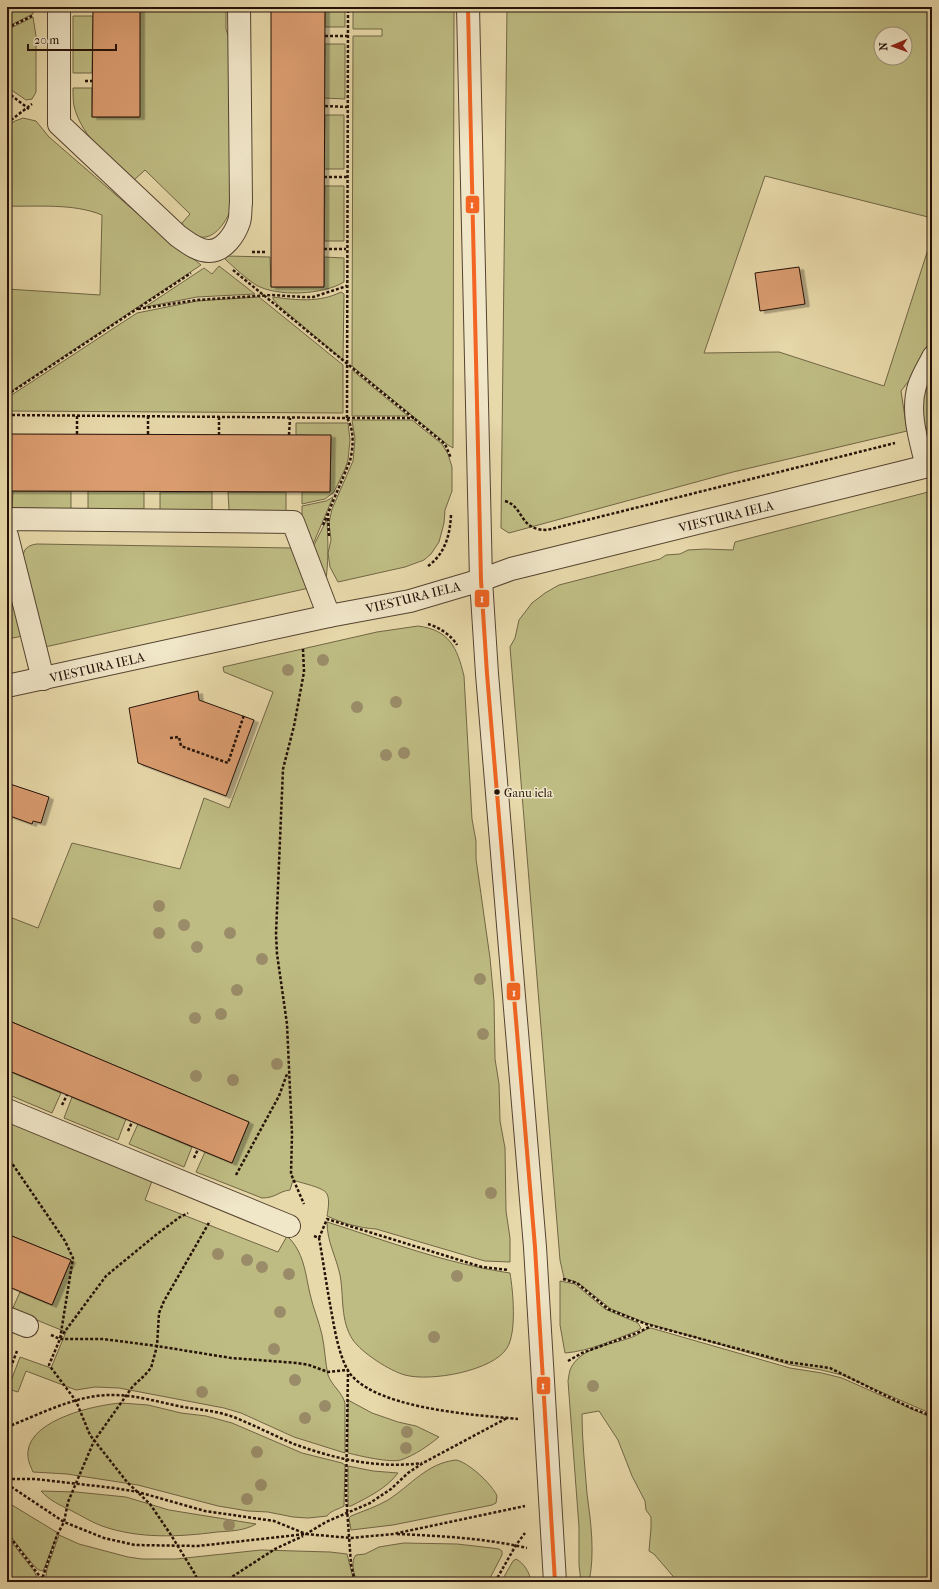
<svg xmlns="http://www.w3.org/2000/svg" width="939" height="1589" font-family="'IM FELL French Canon',serif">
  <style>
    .green { fill: #bebc83; stroke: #716645; fill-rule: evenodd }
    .building { fill: #db9d70; stroke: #241107; filter: url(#shadow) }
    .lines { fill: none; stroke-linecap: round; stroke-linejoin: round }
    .service-casing { stroke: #554330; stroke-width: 20 }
    .minor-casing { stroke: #554330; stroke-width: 24 }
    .tertiary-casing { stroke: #554330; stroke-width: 24 }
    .path { stroke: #241107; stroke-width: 2.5; stroke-dasharray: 3 2; stroke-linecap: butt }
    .service { stroke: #f0e6c8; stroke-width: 18 }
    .minor { stroke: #f0e6c8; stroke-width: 22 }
    .tertiary { stroke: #f0e6c8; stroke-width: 22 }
    .bus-1-casing { stroke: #f0e6c8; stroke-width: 7 }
    .bus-1 { stroke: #f26522; stroke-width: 4 }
    .tree { fill: #9a8c68 }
    .bus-dot { fill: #241107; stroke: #f0e6c8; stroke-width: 1.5 }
    .labels { text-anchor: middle; stroke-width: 3; stroke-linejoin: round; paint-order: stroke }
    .bus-label { font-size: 12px; fill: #241107; stroke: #f0e6c8; text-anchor: start }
    .street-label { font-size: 13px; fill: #241107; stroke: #f0e6c8 }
    .line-badge { stroke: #f0e6c8; stroke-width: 1.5 }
    .badge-label { font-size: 11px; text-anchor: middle; font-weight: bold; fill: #fff }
  </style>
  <defs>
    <filter id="shadow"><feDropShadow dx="4.5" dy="2.5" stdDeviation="0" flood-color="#0004"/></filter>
  </defs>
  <rect width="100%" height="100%" fill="#e8d9aa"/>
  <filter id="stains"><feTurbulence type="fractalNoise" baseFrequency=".005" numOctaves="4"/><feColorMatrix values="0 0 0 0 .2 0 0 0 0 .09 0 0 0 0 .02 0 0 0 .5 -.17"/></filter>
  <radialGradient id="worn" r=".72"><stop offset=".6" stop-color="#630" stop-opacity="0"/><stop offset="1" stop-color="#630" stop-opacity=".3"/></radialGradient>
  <!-- green -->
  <path class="green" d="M 7,7 L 33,7 L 33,14 L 7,27 Z
    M 140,7 L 226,7 L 226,29 L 234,54 L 232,207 C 226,222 212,246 192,234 C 187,230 184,229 182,223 L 190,214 L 145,170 L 133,181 C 111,160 82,138 74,106 C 73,101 73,94 73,88 L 92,88 L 92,117 L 139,117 Z
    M 325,7 L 345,7 L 345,27 L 325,27 Z
    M 353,7 L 454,7 L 453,448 L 448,445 L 352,366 L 353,36 L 382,36 L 382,29 L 353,29 Z
    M 507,7 L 932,7 L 932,218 L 765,176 L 704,353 L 779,352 L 884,386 L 932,237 L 932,334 L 918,369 L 901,391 L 907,431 L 733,472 L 509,533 L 501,528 ZM 881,34 L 905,34 L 905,58 L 881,58 Z
    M 73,16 L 93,16 L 92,73 L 73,73 Z
    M 33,17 L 36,36 L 36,92 L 32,99 L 26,100 L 7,87 L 7,30 Z
    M 325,44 L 345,44 L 345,99 L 324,98 Z
    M 325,115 L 344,115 L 344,169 L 324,169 Z
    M 23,118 L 36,121 L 49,137 L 138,214 L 201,265 L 7,394 L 7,289 L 100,295 L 102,215 C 73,203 38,207 7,206 L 7,126 L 15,121 Z
    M 325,186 L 344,186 L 344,241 L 324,241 Z
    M 225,256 L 270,257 L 271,287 L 324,287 L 324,257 L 344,258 L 344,282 C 323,295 277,297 256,285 C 245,278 235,268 225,259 Z
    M 219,266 L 255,294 L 197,297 L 145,307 L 204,268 L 212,274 Z
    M 341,292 L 344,294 L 343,360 L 278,305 L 273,299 L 273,297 C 296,300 319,303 341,292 Z
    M 259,297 L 343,365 L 343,413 L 7,411 L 7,398 L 137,313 L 197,301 Z
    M 352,370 L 408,416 L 352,416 Z
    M 932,372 L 932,429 L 927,430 L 922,420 L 923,390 Z
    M 352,420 L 412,420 L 442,444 L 448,454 L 452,467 L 452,491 L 445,510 L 444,523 L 439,542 L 431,554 L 424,560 L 405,567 L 338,582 L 330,567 L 328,553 L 331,540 L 329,523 L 332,509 L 353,461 L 355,439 Z
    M 296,423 L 348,423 L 350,440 L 348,460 L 345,469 L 334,492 L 325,499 L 302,504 L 302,492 L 330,492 L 331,436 L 296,435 Z
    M 13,491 L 71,491 L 71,509 L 12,508 Z
    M 88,491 L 144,491 L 144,509 L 88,509 Z
    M 932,491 L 932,1414 L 842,1375 L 821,1370 L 791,1365 L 646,1323 L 611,1309 L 581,1285 L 573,1281 L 564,1278 L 560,1260 L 510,647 L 515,638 L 519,620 L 532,603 L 545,593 L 559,585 L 660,559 L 666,555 L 680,554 L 688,550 L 705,549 L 733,550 L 735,542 Z
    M 160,492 L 212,492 L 212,510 L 160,510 Z
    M 228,492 L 286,492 L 286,511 L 229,510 Z
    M 333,497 L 314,542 L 311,546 L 302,516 L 302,506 L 326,501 Z
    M 327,519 C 328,541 329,563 325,585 L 313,553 L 314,545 Z
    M 37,544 L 293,548 L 309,588 L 45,647 L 23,558 C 23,549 28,545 37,544 Z
    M 7,575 L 23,636 L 7,639 Z
    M 418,626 C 449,630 457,647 464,676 L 472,819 L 476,841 L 476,859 L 490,958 L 494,1001 L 495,1059 L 499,1084 L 500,1121 L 505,1148 L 506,1211 L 510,1238 L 510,1262 L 485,1261 L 471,1257 L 376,1229 C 359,1228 342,1223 327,1216 C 328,1210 330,1200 327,1194 C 324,1187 300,1183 293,1180 L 290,1190 C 279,1191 276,1198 262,1198 L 196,1172 L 205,1152 L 232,1163 L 249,1122 L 7,1020 L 7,916 L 38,928 L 72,843 L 180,869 L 204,798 L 229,808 L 273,692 L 224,672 L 223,667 L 377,632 Z
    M 7,1070 L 61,1093 L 52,1113 L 7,1094 Z
    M 72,1097 L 126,1119 L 118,1140 L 64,1118 Z
    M 7,1121 L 152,1181 L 145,1200 L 278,1252 L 287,1236 C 304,1252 305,1272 310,1294 C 313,1308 319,1321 322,1335 C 325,1348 325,1362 328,1375 C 332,1386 342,1392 345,1403 L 345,1453 L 294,1437 L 241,1413 L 224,1408 L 119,1388 L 95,1387 L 76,1390 L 26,1371 L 18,1392 L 8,1389 L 20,1357 L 51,1368 L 66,1332 L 12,1310 L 20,1292 L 52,1305 L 71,1260 L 7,1234 Z
    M 138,1124 L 192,1147 L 184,1167 L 129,1144 Z
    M 327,1222 C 387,1241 447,1264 510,1273 C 513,1291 517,1332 507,1348 C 493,1371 430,1382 405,1375 C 390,1371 362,1353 353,1340 C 340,1321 344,1296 340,1275 C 336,1256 327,1242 327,1222 Z
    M 560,1281 L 575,1284 L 605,1309 L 638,1323 L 641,1328 L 637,1331 C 613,1340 590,1351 565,1353 L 560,1325 Z
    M 651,1328 L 790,1368 L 822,1373 L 842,1378 L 932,1418 L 932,1582 L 678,1582 L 654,1554 L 649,1551 L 651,1528 L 651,1517 L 646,1510 L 645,1501 L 632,1476 L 618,1440 L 599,1411 L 582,1414 C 582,1441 585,1467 587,1494 C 591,1523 595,1553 589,1582 L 581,1582 L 579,1565 L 579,1527 L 568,1381 C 569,1376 569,1370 572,1366 C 585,1344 617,1345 637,1335 C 642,1332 645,1329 651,1328 Z
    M 348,1400 L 372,1413 L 398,1422 L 416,1426 L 439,1437 C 428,1446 415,1455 401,1460 C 390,1463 360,1456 348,1453 Z
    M 121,1403 L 148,1405 L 181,1413 L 206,1416 L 232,1423 L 302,1453 L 342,1463 L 345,1465 L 344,1506 C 339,1509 330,1511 327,1516 L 308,1518 L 293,1517 L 268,1512 L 248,1511 L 218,1506 L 138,1485 L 67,1474 L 33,1472 C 30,1465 27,1459 28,1451 C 32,1419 95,1405 121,1403 Z
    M 456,1460 C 468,1462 492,1484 497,1496 L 496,1503 L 492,1505 L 393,1525 L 351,1530 L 349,1518 L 351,1516 C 363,1511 376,1507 388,1500 C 410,1486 427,1463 456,1460 Z
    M 348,1466 L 373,1471 L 398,1473 C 386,1489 368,1497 351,1506 L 348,1506 Z
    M 41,1491 L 76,1492 L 126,1497 L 169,1510 L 256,1524 C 244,1531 230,1531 217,1532 C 179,1537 139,1539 102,1526 C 91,1522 82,1516 72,1511 C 60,1505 50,1501 41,1491 Z
    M 7,1502 L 58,1533 L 43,1571 L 39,1570 L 35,1567 L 7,1532 Z
    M 59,1535 L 79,1544 L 128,1557 L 142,1559 L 176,1559 L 261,1550 L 330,1552 L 347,1554 L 354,1582 L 45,1582 L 47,1569 Z
    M 7,1536 L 34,1571 L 39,1582 L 7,1582 Z
    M 404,1543 L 457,1544 L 492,1548 L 499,1549 L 502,1551 L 502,1555 L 488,1582 L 357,1582 C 354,1574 350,1561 356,1555 L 365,1554 L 379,1547 L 391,1545 Z
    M 516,1559 C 524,1563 530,1573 531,1582 L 501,1582 L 513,1561 Z"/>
  <!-- building -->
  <path class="building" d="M 93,7 L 140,7 L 140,117 L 92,117 Z
    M 271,7 L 325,7 L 324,287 L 271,287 Z
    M 799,267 L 805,304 L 760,311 L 755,273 Z
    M 7,434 L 331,435 L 330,492 L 7,491 Z
    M 198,691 L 199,700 L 254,720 L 226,796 L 138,763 L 129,708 Z
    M 7,783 L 49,797 L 41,823 L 33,821 L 32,824 L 7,815 Z
    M 7,1020 L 249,1122 L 232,1163 L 7,1070 Z
    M 7,1234 L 71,1260 L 52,1305 L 7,1286 Z"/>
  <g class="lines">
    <defs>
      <path id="service" d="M 925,467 C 919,442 909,412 917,386 C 920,376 927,365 932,355"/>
      <path id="minor" d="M 59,7 L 59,124 L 178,236 C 187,242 197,251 209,251 C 224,251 235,234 239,222 C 241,216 240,209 241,203 L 239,7
        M 7,519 L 293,522 L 329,616
        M 7,536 L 43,679
        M 7,1110 L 289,1226
        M 7,1318 L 27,1326"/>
      <path id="tertiary" d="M 468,7 L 481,580 L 487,674 L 535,1247 L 555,1582
        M 7,686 L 329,616 L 410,601 L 481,580 L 511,569 L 932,465"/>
    </defs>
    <!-- service casing -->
    <use href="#service" class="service-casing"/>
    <!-- minor casing -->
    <use href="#minor" class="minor-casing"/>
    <!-- tertiary casing -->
    <use href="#tertiary" class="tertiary-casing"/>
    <!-- path -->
    <path class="path" d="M 86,9 L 93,9
      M 7,28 L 32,16
      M 325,36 L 348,36
      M 85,81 L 92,81
      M 7,92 L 29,109
      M 325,106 L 347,107
      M 7,123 L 32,104
      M 324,177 L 347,177
      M 324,249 L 346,249
      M 252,252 L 267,252
      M 233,270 L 445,444 L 451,458
      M 138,309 L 197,300 L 272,295 L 303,297 L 313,297 L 347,286
      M 7,395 L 191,273
      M 7,415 L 347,418 L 348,7
      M 7,415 L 7,434
      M 148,416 L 148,435
      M 347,418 L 414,418
      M 77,434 L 77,415
      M 219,435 L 219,417
      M 289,435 L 290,418
      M 505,501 C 525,507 518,530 547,530 L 895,443
      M 328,513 L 329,538
      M 323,525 L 350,461 C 353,448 355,431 347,418
      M 428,566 C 445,554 450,535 451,515
      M 428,624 C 439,627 452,636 457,645
      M 303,649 L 304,672 L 294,726 L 283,769 L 276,934 L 277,954 L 287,1024 L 292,1134 L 291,1174 L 304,1204
      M 170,738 L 179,737 L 181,746 L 228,763 L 244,715
      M 62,1105 L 67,1095
      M 128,1131 L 132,1122
      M 7,1156 L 65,1241 L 73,1258 L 60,1339 L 49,1365 L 76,1401 L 90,1435 L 127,1482 L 150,1504 L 171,1535 L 195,1574 L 198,1582
      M 194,1158 L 198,1149
      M 236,1175 L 279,1096 L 287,1074
      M 314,1236 L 319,1238 C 323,1260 326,1282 330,1304 C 334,1325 337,1349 347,1369 C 369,1409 477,1415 518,1419
      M 319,1238 L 327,1219 L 482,1267 L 509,1270
      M 563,1279 L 577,1283 L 608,1309 L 646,1324 L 787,1362 L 830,1368 L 911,1408 L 932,1416
      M 51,1335 L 60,1339 L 103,1339 L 157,1346 L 231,1358 L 297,1363 L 309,1365 L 328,1372 L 348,1370 L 346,1495 L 351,1564 L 355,1582
      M 60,1338 L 106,1276 L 157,1234 L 180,1217 L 188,1213
      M 568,1361 L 582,1353 L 637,1333 L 651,1326
      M 7,1377 L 17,1351
      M 7,1427 C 38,1415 74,1396 108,1395 C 133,1394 158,1402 183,1407 C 201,1410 219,1411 236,1418 C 256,1426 275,1436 294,1444 C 335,1459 379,1469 422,1463
      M 7,1479 L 35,1479 L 114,1488 L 138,1492 L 205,1511 L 274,1521 L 306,1534 L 326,1522 L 370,1503 L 391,1489 L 408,1473 L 423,1463 L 507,1418
      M 7,1484 L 64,1522 L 104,1538 L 135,1545 L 198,1546 L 306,1534 L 351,1538 L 393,1534 L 525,1506
      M 7,1533 L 44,1582
      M 397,1534 C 441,1536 484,1538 527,1548
      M 41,1582 L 57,1535 L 64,1522 L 68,1502 L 94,1441 L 133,1386 L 144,1376 L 151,1368 L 157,1346 L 159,1313 L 164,1301 L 210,1221
      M 224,1582 L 275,1549 L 303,1536
      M 495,1582 L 516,1545 L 525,1533"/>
    <!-- service -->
    <use href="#service" class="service"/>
    <!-- minor -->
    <use href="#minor" class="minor"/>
    <!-- tertiary -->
    <use href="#tertiary" class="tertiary"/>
    <defs>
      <path id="bus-1" d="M 468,7 L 481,580 L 487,674 L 535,1247 L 555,1582"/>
    </defs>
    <!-- bus-1 casing -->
    <use href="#bus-1" class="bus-1-casing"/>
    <!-- bus-1 -->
    <use href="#bus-1" class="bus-1"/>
  </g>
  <!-- trees -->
  <g class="tree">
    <circle cx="323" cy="660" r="6"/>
    <circle cx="288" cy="670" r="6"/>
    <circle cx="396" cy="702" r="6"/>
    <circle cx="357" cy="707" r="6"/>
    <circle cx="404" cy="753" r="6"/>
    <circle cx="386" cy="755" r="6"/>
    <circle cx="159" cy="906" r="6"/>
    <circle cx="184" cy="925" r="6"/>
    <circle cx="159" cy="933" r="6"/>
    <circle cx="230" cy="933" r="6"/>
    <circle cx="197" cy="947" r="6"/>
    <circle cx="262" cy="959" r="6"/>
    <circle cx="480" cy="979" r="6"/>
    <circle cx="237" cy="990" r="6"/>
    <circle cx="221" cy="1014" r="6"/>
    <circle cx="195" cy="1018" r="6"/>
    <circle cx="483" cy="1034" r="6"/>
    <circle cx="277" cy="1064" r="6"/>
    <circle cx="196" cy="1076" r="6"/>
    <circle cx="233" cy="1080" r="6"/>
    <circle cx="491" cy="1193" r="6"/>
    <circle cx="218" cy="1254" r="6"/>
    <circle cx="247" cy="1260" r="6"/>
    <circle cx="262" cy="1267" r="6"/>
    <circle cx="289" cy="1274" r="6"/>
    <circle cx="457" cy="1276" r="6"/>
    <circle cx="280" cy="1312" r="6"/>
    <circle cx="434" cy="1337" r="6"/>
    <circle cx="274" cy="1349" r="6"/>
    <circle cx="295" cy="1380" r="6"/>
    <circle cx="593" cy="1386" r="6"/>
    <circle cx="202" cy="1392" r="6"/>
    <circle cx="325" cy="1406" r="6"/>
    <circle cx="305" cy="1418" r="6"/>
    <circle cx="407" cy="1432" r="6"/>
    <circle cx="406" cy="1448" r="6"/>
    <circle cx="257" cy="1452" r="6"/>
    <circle cx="261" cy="1485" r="6"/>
    <circle cx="247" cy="1499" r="6"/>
    <circle cx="229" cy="1525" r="6"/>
  </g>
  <!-- markers -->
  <circle class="bus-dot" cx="497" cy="792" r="3.5"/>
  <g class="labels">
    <!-- bus labels -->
    <g class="bus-label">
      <text x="504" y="797">Ganu iela</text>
    </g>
    <!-- street labels -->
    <g class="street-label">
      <text transform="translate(726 516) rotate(-14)" y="5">VIESTURA IELA</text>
      <text transform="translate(413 597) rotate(-14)" y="5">VIESTURA IELA</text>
      <text transform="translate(97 667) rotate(-13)" y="5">VIESTURA IELA</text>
    </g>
  </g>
  <g class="line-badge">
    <rect x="465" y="195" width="15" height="19" rx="4" fill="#f26522"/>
    <rect x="474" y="589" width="16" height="19" rx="4" fill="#f26522"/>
    <rect x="506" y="982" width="15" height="19" rx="4" fill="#f26522"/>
    <rect x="536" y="1376" width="15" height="19" rx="4" fill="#f26522"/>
  </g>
  <g class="badge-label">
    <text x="472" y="208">1</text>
    <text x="482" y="602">1</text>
    <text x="514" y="996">1</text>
    <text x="543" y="1389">1</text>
  </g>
  <!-- margin -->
  <rect width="939" height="1589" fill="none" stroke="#e8d9aa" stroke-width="24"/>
  <rect x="8" y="8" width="923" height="1573" fill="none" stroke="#241107" stroke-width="2"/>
  <rect x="12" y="12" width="915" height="1565" fill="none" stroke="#241107"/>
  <!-- north arrow -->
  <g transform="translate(893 46) rotate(268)"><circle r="19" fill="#f0e6c8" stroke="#9e917b"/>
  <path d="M0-3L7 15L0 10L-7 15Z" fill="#8f2418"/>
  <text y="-6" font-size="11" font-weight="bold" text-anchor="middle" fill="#241107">N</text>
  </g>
  <!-- scale -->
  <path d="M28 44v6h88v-6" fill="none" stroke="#241107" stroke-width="2"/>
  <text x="34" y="44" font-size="12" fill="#241107" stroke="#f0e6c8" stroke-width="3" paint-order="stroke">20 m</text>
  <rect width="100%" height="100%" filter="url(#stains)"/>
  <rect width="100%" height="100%" fill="url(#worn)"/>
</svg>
